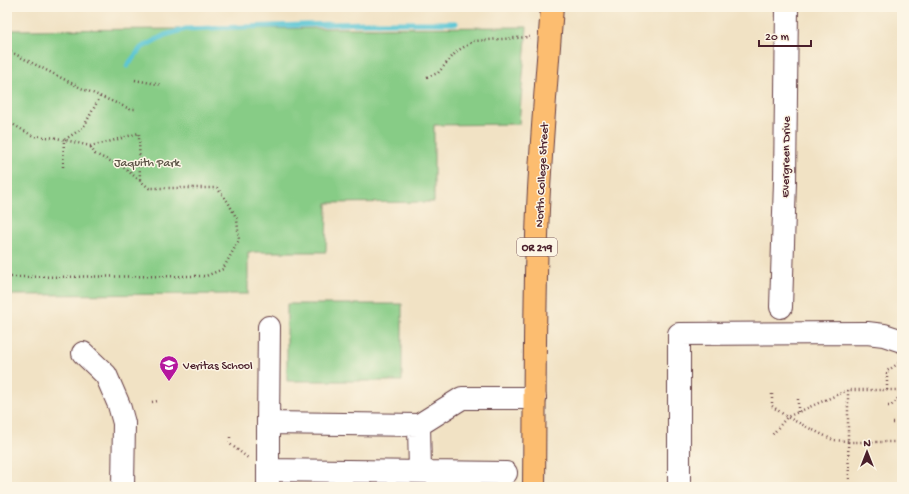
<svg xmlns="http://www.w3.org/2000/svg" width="909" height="494" font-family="'Gochi Hand',sans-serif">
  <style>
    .green { fill: #87cc86; stroke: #687658 }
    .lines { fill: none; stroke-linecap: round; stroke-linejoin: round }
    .stream { stroke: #5bc6d5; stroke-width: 5 }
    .minor-casing { stroke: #633c42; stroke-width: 24 }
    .major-casing { stroke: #633c42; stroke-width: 24 }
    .path { stroke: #633c42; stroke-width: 2.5; stroke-dasharray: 1 3; stroke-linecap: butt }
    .minor { stroke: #fff; stroke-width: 22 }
    .major { stroke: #fcbd6f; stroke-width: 22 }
    .labels { text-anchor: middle; stroke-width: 3; stroke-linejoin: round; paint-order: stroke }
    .shield { fill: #fcf5e5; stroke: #7f5f63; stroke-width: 1 }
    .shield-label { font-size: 11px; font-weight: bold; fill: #4a1f2b }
    .street-label { font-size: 12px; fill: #4a1f2b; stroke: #fcf5e5 }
    .park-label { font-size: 12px; fill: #5c5346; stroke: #fcf5e5 }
    .poi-label { font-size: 12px; fill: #4a1f2b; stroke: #fcf5e5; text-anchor: start }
  </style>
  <rect width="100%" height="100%" fill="#fcf5e5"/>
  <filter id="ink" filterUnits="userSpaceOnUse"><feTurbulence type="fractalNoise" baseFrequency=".025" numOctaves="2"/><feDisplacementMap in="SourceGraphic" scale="8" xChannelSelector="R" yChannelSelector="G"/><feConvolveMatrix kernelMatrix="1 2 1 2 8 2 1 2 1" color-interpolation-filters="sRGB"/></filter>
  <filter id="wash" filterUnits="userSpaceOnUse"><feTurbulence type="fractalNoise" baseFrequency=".012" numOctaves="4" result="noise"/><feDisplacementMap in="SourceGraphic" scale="16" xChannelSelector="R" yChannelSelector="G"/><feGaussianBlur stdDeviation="0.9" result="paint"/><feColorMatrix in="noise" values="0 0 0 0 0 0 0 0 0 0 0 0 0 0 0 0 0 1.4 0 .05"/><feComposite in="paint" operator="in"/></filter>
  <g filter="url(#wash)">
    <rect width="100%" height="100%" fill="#f1e2c4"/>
    <!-- green -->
    <path class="green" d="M 527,27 L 519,124 L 434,125 L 434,202 L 327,203 L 326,252 L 248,252 L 248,294 L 7,295 L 7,30 Z
      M 287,304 L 402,304 L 402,381 L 287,381 Z"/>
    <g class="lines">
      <!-- stream -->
      <path class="stream" d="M 127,66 L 141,48 L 165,35 L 186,29 L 366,23 L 456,23"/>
    </g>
  </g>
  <g filter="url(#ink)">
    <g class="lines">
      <defs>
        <path id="minor" d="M 781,307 L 785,181 L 787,7
          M 83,353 L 106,375 L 119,405 L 124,423 L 123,487
          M 268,423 L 269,327
          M 419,425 L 420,472
          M 268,470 L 506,473
          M 268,487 L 268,423 L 419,425 L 462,398 L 535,398
          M 680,487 L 679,484 L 679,334 L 867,333 L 884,335 L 902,341"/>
        <path id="major" d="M 534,487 C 535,394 534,302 538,209 C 541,142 547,74 552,7"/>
      </defs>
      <!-- minor casing -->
      <use href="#minor" class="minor-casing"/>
      <!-- major casing -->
      <use href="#major" class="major-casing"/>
      <!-- path -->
      <path class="path" d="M 7,50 L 81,88 L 130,109 L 135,109
        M 427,77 L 438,73 L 457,51 L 474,41 L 530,37
        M 135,80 L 162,85
        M 7,121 L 33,136 L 57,138 L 90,146 L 108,142 L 139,133 L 140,181
        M 63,167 L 64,140 L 83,128 L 100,97
        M 7,277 L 206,276 L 223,269 L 239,240 L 237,219 L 228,202 L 217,188 L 149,188 L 123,167 L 95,154 L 90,146
        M 848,390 L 787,417 L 833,440 L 848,441
        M 887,390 L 887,371 L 902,361
        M 772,394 L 772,406 L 787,417 L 772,435
        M 902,394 L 898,390 L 848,390 L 848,442 L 902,442
        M 152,402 L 158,401
        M 888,406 L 891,406 L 902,394
        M 798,412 L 798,398
        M 893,423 L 902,423
        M 230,437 L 230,444 L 248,458
        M 848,442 L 849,479"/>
      <!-- minor -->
      <use href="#minor" class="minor"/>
      <!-- major -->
      <use href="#major" class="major"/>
    </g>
  </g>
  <!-- icons -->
  <defs>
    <symbol id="school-pin" viewBox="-11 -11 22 30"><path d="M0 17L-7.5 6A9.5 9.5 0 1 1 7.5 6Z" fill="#b5179e" stroke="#fcf5e5"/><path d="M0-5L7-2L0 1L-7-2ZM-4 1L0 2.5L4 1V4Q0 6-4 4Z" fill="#fff"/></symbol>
  </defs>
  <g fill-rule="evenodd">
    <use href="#school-pin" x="158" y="354" width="22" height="30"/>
  </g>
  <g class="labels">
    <!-- shield labels -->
    <rect class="shield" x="517" y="238" width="40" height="18" rx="3"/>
    <g class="shield-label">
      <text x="537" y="251">OR 219</text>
    </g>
    <!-- street labels -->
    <g class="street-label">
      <text transform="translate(785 157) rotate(-89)" y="4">Evergreen Drive</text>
      <text transform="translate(541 175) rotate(-87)" y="4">North College Street</text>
    </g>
    <!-- park labels -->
    <g class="park-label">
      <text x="147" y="166">Jaquith Park</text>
    </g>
    <!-- poi labels -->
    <g class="poi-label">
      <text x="183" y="369">Veritas School</text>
    </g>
  </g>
  <!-- margin -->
  <rect width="909" height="494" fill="none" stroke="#fcf5e5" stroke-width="24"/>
  <!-- north arrow -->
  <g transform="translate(867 452)" stroke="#fcf5e5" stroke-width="3" paint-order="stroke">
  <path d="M0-3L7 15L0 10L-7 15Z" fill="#4a1f2b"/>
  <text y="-6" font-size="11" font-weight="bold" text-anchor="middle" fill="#4a1f2b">N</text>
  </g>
  <!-- scale -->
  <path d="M759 40v6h52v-6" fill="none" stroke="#4a1f2b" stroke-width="2"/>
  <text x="765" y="40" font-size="12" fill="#4a1f2b" stroke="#fcf5e5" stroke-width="3" paint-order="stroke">20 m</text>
</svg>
